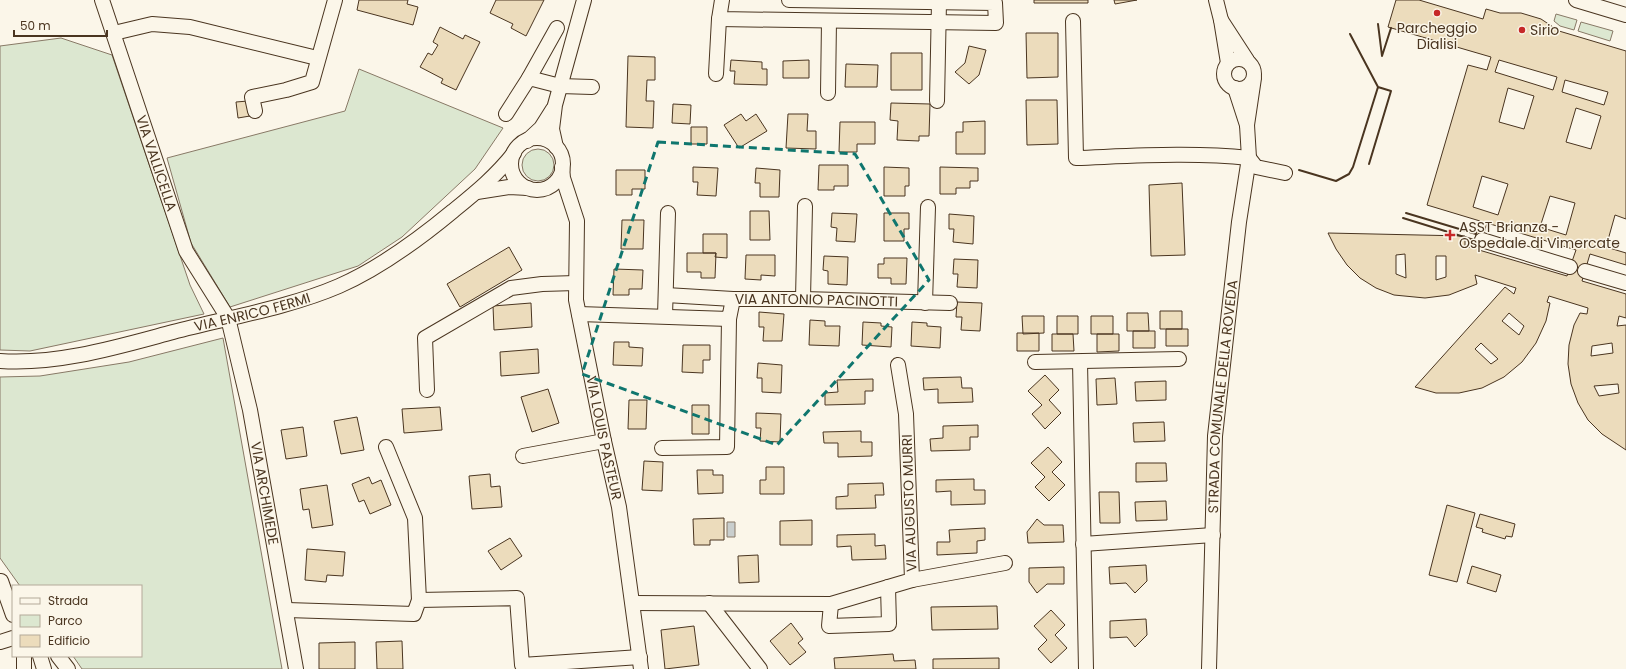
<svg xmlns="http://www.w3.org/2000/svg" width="1626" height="669" font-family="Poppins,sans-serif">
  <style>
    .green { fill: #dce7d0; stroke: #887966 }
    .water { fill: #c9cecd; stroke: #887966 }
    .building { fill: #ecdcbc; stroke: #4a3520; fill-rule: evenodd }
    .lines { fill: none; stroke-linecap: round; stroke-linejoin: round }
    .minor-casing { stroke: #4a3520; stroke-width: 16 }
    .minor { stroke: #fbf6e9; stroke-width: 14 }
    .wall { stroke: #4a3520; stroke-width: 2 }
    .marked { fill: none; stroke: #0f766e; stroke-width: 3; stroke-dasharray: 8 5; stroke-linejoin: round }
    .poi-dot { fill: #c62828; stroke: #fbf6e9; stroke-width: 1.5 }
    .labels { text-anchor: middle; stroke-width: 3; stroke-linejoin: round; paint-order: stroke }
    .poi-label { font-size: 14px; fill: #4a3520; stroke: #fbf6e9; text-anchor: start }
    .street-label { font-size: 14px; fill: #4a3520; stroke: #fbf6e9 }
  </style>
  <rect width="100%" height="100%" fill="#fbf6e9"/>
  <!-- green -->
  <path class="green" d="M 1556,14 L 1577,20 L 1574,30 L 1560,26 L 1554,21 Z
    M 1581,22 L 1613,31 L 1610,41 L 1578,31 Z
    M 61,38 L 112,55 L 190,285 L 204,314 L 30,351 L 0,350 L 0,46 Z
    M 359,69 L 503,128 L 475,169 L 402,237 L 358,266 L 230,307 L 191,243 L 167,158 L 345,111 Z
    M522 165a16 16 0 1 1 32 0a16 16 0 1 1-32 0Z
    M 223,338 L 282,669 L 82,669 L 73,656 L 141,656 L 141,586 L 20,586 L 0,558 L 0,377 L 40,376 L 129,362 Z"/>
  <!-- water -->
  <path class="water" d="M 727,522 L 735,522 L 735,537 L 727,537 Z"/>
  <!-- building -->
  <path class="building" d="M 359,0 L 408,0 L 407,4 L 418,7 L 413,25 L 357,10 Z
    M 496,0 L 544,0 L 526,36 L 511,28 L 513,24 L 490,13 Z
    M 1034,0 L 1088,0 L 1088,3 L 1034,3 Z
    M 1114,0 L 1137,0 L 1115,4 Z
    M 1396,0 L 1419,0 L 1483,19 L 1486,9 L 1500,13 L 1521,13 L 1541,19 L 1559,31 L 1626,51 L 1626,219 L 1615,215 L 1606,247 L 1626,253 L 1626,265 L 1590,254 L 1582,281 L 1626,294 L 1626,318 L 1619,316 L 1617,326 L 1626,325 L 1626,450 L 1602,434 L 1588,420 L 1578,403 L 1571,384 L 1568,364 L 1569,345 L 1574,325 L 1580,313 L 1587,314 L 1588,308 L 1549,296 L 1547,302 L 1550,303 L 1546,321 L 1536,343 L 1522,362 L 1504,377 L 1482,388 L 1459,393 L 1436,393 L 1415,387 L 1505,287 L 1514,294 L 1516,288 L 1475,275 L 1477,284 L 1449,295 L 1425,298 L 1394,295 L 1376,288 L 1360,278 L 1347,265 L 1336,249 L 1328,233 L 1465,236 L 1465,246 L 1472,248 L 1480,221 L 1427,205 L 1468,65 L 1487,70 L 1491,57 L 1388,27 ZM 1499,60 L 1557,77 L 1553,90 L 1495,72 ZM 1565,80 L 1608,92 L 1604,105 L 1562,92 ZM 1508,88 L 1534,96 L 1524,129 L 1499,122 ZM 1576,108 L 1601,116 L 1591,149 L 1566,142 ZM 1482,176 L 1508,184 L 1498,215 L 1473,207 ZM 1550,196 L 1575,203 L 1566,235 L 1540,227 ZM 1487,223 L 1576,250 L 1567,276 L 1479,250 ZM 1405,254 L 1406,278 L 1396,274 L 1396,255 ZM 1436,256 L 1446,256 L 1446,277 L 1436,280 ZM 1509,313 L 1524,326 L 1519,335 L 1502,321 ZM 1481,343 L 1498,359 L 1491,364 L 1475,349 ZM 1612,343 L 1613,353 L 1591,356 L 1592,346 ZM 1618,384 L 1619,393 L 1599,396 L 1594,386 Z
    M 440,27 L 463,39 L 465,35 L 480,42 L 456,90 L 441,83 L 443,79 L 420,67 L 428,53 L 432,55 L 438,45 L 433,42 Z
    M 1026,33 L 1058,33 L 1058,77 L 1027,78 Z
    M 969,46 L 986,50 L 979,75 L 969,84 L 955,72 L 965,63 Z
    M 891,53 L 922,53 L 922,90 L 891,90 Z
    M 628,56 L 655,57 L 655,80 L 647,80 L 646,101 L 654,101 L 653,128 L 626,127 Z
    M 731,60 L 762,62 L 762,69 L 767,69 L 767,85 L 734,84 L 735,71 L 730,71 Z
    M 809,60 L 809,78 L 783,78 L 783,61 Z
    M 846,64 L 878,65 L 877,87 L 845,87 Z
    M 1026,100 L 1057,100 L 1058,144 L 1027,145 Z
    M 248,101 L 250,116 L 238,118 L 236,102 Z
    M 891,103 L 930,104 L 929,136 L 919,136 L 919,141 L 897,140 L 898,121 L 890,120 Z
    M 673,104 L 691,105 L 690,124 L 672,123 Z
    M 741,114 L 746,121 L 756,114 L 767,131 L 739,148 L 724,125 Z
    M 788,114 L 808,114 L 807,131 L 816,131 L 816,149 L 786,148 Z
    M 985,121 L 985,154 L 956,154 L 956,132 L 963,132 L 963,122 Z
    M 840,122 L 875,122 L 875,144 L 857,144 L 857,152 L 839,152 Z
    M 691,127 L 707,127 L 707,144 L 691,144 Z
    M 819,165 L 848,165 L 848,186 L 834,186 L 834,190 L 818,190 Z
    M 693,167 L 718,168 L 716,196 L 697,195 L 698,182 L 693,182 Z
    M 884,167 L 909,168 L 909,186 L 905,186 L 905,196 L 884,196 Z
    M 940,167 L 978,168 L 978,181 L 970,181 L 970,188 L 956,188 L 956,194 L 940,194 Z
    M 756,168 L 780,170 L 779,197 L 760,197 L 760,183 L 755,183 Z
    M 616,170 L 645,170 L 645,189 L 632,189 L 632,195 L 616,195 Z
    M 1182,183 L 1185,255 L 1151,256 L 1149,185 Z
    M 750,211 L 769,211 L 770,240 L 750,240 Z
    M 832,213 L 857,214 L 855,242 L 836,241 L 837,228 L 831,227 Z
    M 884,213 L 909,213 L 909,229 L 904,229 L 904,241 L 884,241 Z
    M 949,214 L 974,216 L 973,244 L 953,242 L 954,229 L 949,229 Z
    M 622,220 L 644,220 L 643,249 L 621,249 Z
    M 703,234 L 727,234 L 727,258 L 715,257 L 716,253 L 703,253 Z
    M 509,247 L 522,270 L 460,307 L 447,284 Z
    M 687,253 L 716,253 L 715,278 L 701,278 L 701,272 L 687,272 Z
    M 746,255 L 775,255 L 775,276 L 761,275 L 761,280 L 745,279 Z
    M 824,256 L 848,257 L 847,285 L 828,284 L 828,271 L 823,270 Z
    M 884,258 L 907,258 L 906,284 L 891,284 L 891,278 L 878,278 L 878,264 L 884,264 Z
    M 954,259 L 978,260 L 977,288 L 957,287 L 958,274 L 953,274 Z
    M 614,269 L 643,270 L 642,289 L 629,289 L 629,295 L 613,295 Z
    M 957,302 L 982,303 L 980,331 L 961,330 L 962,317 L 956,317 Z
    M 531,303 L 532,327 L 494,330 L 493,306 Z
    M 1160,311 L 1182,311 L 1182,329 L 1160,329 Z
    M 759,312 L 784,314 L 782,341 L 763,341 L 764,327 L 759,327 Z
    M 1127,313 L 1148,313 L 1149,331 L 1127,331 Z
    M 1022,316 L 1044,316 L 1044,333 L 1023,334 Z
    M 1057,316 L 1078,316 L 1078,334 L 1057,334 Z
    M 1091,316 L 1113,316 L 1113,334 L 1091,334 Z
    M 810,320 L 825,321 L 825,326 L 840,326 L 839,346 L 809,345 Z
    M 863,322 L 881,323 L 881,326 L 892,327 L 891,347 L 862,345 Z
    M 912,322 L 927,323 L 927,326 L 941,327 L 940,348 L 911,346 Z
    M 1166,329 L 1188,329 L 1188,346 L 1166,346 Z
    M 1133,331 L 1155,331 L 1155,348 L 1133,348 Z
    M 1017,333 L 1039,333 L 1039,351 L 1017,351 Z
    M 1052,334 L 1073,334 L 1074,351 L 1052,351 Z
    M 1097,334 L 1119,334 L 1119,351 L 1097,352 Z
    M 614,342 L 629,342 L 629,347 L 643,348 L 642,366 L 613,365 Z
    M 683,345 L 710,345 L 710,360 L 703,360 L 703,373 L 682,372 Z
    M 538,349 L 539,373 L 501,376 L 500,352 Z
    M 758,363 L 782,365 L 781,393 L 762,392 L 762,378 L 757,378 Z
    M 1045,375 L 1059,390 L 1049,400 L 1061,413 L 1045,429 L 1032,414 L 1042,405 L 1028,391 Z
    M 961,377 L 962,388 L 972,388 L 973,402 L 938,403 L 938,389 L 924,390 L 923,378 Z
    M 1115,378 L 1117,404 L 1097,405 L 1096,379 Z
    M 873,379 L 873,391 L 865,391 L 865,404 L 825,405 L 825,393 L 838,392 L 837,380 Z
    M 1166,381 L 1166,400 L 1136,401 L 1135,382 Z
    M 548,389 L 559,423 L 532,432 L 521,397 Z
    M 629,400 L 647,400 L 646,429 L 628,429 Z
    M 692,405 L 709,405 L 709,434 L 692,434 Z
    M 440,407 L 442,430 L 404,433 L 402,409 Z
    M 756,413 L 781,414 L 780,442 L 760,441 L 761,428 L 756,428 Z
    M 357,417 L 364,450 L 341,454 L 334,421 Z
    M 1164,422 L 1165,441 L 1134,442 L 1133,423 Z
    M 978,425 L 978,437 L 970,437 L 970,450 L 931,451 L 930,439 L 943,438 L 943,426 Z
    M 303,427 L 307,456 L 286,459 L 281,430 Z
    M 861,431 L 861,442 L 872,442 L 872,456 L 838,457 L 838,443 L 824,443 L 823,432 Z
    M 1048,447 L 1062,462 L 1052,472 L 1065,485 L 1049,501 L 1035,487 L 1045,477 L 1031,463 Z
    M 644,461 L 663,462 L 662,491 L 642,490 Z
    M 1136,463 L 1166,463 L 1167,481 L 1136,482 Z
    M 766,467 L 784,467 L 784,494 L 760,494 L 760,480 L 766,480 Z
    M 697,470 L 713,470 L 713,475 L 723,475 L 723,493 L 698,494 Z
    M 490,474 L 491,487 L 500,486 L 502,507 L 472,509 L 469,476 Z
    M 369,477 L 372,484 L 381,480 L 391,505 L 370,514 L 364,500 L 359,502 L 352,484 Z
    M 974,479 L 974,490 L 985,490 L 985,504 L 951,505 L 951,491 L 936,492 L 936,480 Z
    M 883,483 L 884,495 L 875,495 L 876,508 L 836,509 L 836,497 L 848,496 L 848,484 Z
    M 327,485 L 333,525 L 312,528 L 309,509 L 303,510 L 300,489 Z
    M 1099,492 L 1119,492 L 1120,523 L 1100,523 Z
    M 1166,501 L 1167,520 L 1136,521 L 1135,502 Z
    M 1447,505 L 1475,513 L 1457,582 L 1429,575 Z
    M 1480,514 L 1515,524 L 1512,537 L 1506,536 L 1505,539 L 1482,532 L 1483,529 L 1476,527 Z
    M 724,518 L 724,540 L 710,540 L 710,545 L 694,545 L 693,519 Z
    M 1037,519 L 1044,525 L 1063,525 L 1064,542 L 1028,543 L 1027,532 Z
    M 812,520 L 812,545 L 780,545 L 780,521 Z
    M 985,528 L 985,540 L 977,541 L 977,553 L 937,555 L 937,542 L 950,542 L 949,530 Z
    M 875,534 L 875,546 L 885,545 L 886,559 L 852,560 L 851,546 L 837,547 L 837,535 Z
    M 510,538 L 522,556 L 501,570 L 488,551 Z
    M 307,549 L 345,552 L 343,576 L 327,575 L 326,582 L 305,580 Z
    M 758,555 L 759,582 L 739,583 L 738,556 Z
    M 1146,565 L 1147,581 L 1135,593 L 1126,583 L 1110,584 L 1109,567 Z
    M 1472,566 L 1501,575 L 1496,592 L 1467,583 Z
    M 1064,567 L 1064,584 L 1047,584 L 1037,593 L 1029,582 L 1029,568 Z
    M 997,606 L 998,629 L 932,630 L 931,607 Z
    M 1051,610 L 1065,625 L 1055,635 L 1067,648 L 1051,663 L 1038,649 L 1047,640 L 1034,626 Z
    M 1146,619 L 1147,635 L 1135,647 L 1127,637 L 1110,638 L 1110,621 Z
    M 791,623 L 803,639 L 798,643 L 806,652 L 790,665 L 770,641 Z
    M 694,626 L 699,665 L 665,669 L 661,630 Z
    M 402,641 L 403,669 L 377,669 L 376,642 Z
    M 355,642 L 355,669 L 319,669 L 319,643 Z
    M 893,654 L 894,661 L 915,660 L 916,669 L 835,669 L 834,658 Z
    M 999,658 L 999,669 L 933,669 L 933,659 Z"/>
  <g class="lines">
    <defs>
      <g id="minor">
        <path id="s1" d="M 102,0 L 186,251 L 228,318 L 250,410 L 296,669"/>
        <path d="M 722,0 L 719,19 L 996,23 L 995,3 L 789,0"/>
        <path d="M 1216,0 L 1221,20"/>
        <path d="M 1576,0 L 1626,15"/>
        <path d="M 1073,21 L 1076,158 C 1133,156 1192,152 1249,158 L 1256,167 L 1285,173"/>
        <path d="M 114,33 L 152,24 L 190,27 L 317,58"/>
        <circle cx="1239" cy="74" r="15"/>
        <path d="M 1228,63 L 1221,20 L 1247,60"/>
        <path d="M 716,74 L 719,19"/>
        <path d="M 529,78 L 557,28"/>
        <path d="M 1235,88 L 1247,125 L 1254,78"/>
        <path d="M 828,93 L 829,21"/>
        <path d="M 937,101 L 939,2"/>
        <path d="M 255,111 L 252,97 L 286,90 L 312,82 L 335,0"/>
        <path d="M 506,114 L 529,78 L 560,86 L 592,87"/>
        <circle cx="537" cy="164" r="26"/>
        <path d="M 527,141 L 541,128 L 553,109"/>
        <path d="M 556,147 L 552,129 L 555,105 L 584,0"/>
        <path id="s2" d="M 562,167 L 563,178 L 577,221 L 576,300 L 604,441 L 619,507 L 641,669"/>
        <path d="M 477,192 L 509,187 L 528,188"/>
        <path d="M 1482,240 L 1570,267"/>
        <path d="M 1585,271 L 1626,283"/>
        <path d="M 666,295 L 733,299"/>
        <path d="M 803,299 L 805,206"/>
        <path d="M 925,303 L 928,207"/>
        <path id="s3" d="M 579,314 L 729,319 L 733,299 L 803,299 L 950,303"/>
        <path d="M 665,316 L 668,213"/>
        <path id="s4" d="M 0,361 C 58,365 117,347 173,332 C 226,318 288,308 339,286 C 380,268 418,240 453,211 C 475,193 496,176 514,153"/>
        <path d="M 1035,362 L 1179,359"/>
        <path d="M 1080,362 L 1086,669"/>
        <path d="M 427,390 L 425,338 L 511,288 L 542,284 L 576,283"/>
        <path d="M 386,447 L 415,518 L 419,600"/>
        <path d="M 662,448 L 727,447 L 729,319"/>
        <path d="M 523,456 L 604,441"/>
        <path d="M 1083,544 L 1213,535"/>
        <path d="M 912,580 L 1005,563"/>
        <path d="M 1,581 L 13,615"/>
        <path d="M 633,603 L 831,604 L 912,580 L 906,414 L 898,365"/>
        <path d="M 709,603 L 760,669"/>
        <path d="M 831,604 L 829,626 L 889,624 L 888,587"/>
        <path d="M 287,610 L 414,614 L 419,600 L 517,598 L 522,665 L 640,657"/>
        <path d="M 0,642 L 13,638"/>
        <path d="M 24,656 L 24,669"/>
        <path d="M 40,656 L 44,669"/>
        <path d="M 58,656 L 68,669"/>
        <path id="s5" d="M 1209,669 L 1215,436 L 1239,222 L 1249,158 L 1247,125"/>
      </g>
    </defs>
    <!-- minor casing -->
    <use href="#minor" class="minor-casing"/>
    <!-- minor -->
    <use href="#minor" class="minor"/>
    <!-- wall -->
    <path class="wall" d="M 1378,24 L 1382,56 L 1391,28
      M 1369,164 L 1391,91 L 1378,87
      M 1299,170 L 1336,181 L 1349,174 L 1353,167 L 1378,87 L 1350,34
      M 1406,213 L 1476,234
      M 1403,218 L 1474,240"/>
  </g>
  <!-- marked area -->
  <path class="marked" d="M 658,142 L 855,154 L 929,280 L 777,445 L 582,374 Z"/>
  <!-- markers -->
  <g class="poi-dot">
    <circle cx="1437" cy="13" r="4"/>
    <circle cx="1522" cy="30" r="4"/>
    <path d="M1448 229h4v4h4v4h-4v4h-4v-4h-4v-4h4z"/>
  </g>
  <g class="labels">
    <!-- poi labels -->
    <g class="poi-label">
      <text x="1437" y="33" text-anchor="middle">Parcheggio<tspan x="1437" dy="16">Dialisi</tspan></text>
      <text x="1530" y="35">Sirio</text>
      <text x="1459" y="232">ASST Brianza -<tspan x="1459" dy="16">Ospedale di Vimercate</tspan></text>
    </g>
    <!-- street labels -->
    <g class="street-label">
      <text dy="5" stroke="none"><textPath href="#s1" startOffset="172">VIA VALLICELLA</textPath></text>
      <text dy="5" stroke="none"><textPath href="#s3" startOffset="254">VIA ANTONIO PACINOTTI</textPath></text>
      <text dy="5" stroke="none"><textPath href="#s4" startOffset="258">VIA ENRICO FERMI</textPath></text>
      <text dy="5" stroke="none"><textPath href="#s5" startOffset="273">STRADA COMUNALE DELLA ROVEDA</textPath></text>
      <text dy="5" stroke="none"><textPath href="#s2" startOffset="276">VIA LOUIS PASTEUR</textPath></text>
      <text dy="5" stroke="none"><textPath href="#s1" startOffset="523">VIA ARCHIMEDE</textPath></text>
      <text transform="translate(909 503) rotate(-92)" y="5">VIA AUGUSTO MURRI</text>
    </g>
  </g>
  <!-- legend -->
  <rect x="12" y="585" width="130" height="72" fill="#fbf6e9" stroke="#b4a999"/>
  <rect x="20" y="598" width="20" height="6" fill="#fbf6e9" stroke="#b4a999"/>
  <text x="48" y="605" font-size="12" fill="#4a3520">Strada</text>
  <rect x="20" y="615" width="20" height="12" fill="#dce7d0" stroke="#b4a999"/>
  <text x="48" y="625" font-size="12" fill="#4a3520">Parco</text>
  <rect x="20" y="635" width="20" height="12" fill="#ecdcbc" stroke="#b4a999"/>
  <text x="48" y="645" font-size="12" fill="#4a3520">Edificio</text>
  <!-- scale -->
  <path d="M14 30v6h93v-6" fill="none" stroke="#4a3520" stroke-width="2"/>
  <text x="20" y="30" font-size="12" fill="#4a3520" stroke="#fbf6e9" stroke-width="3" paint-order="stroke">50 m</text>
</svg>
